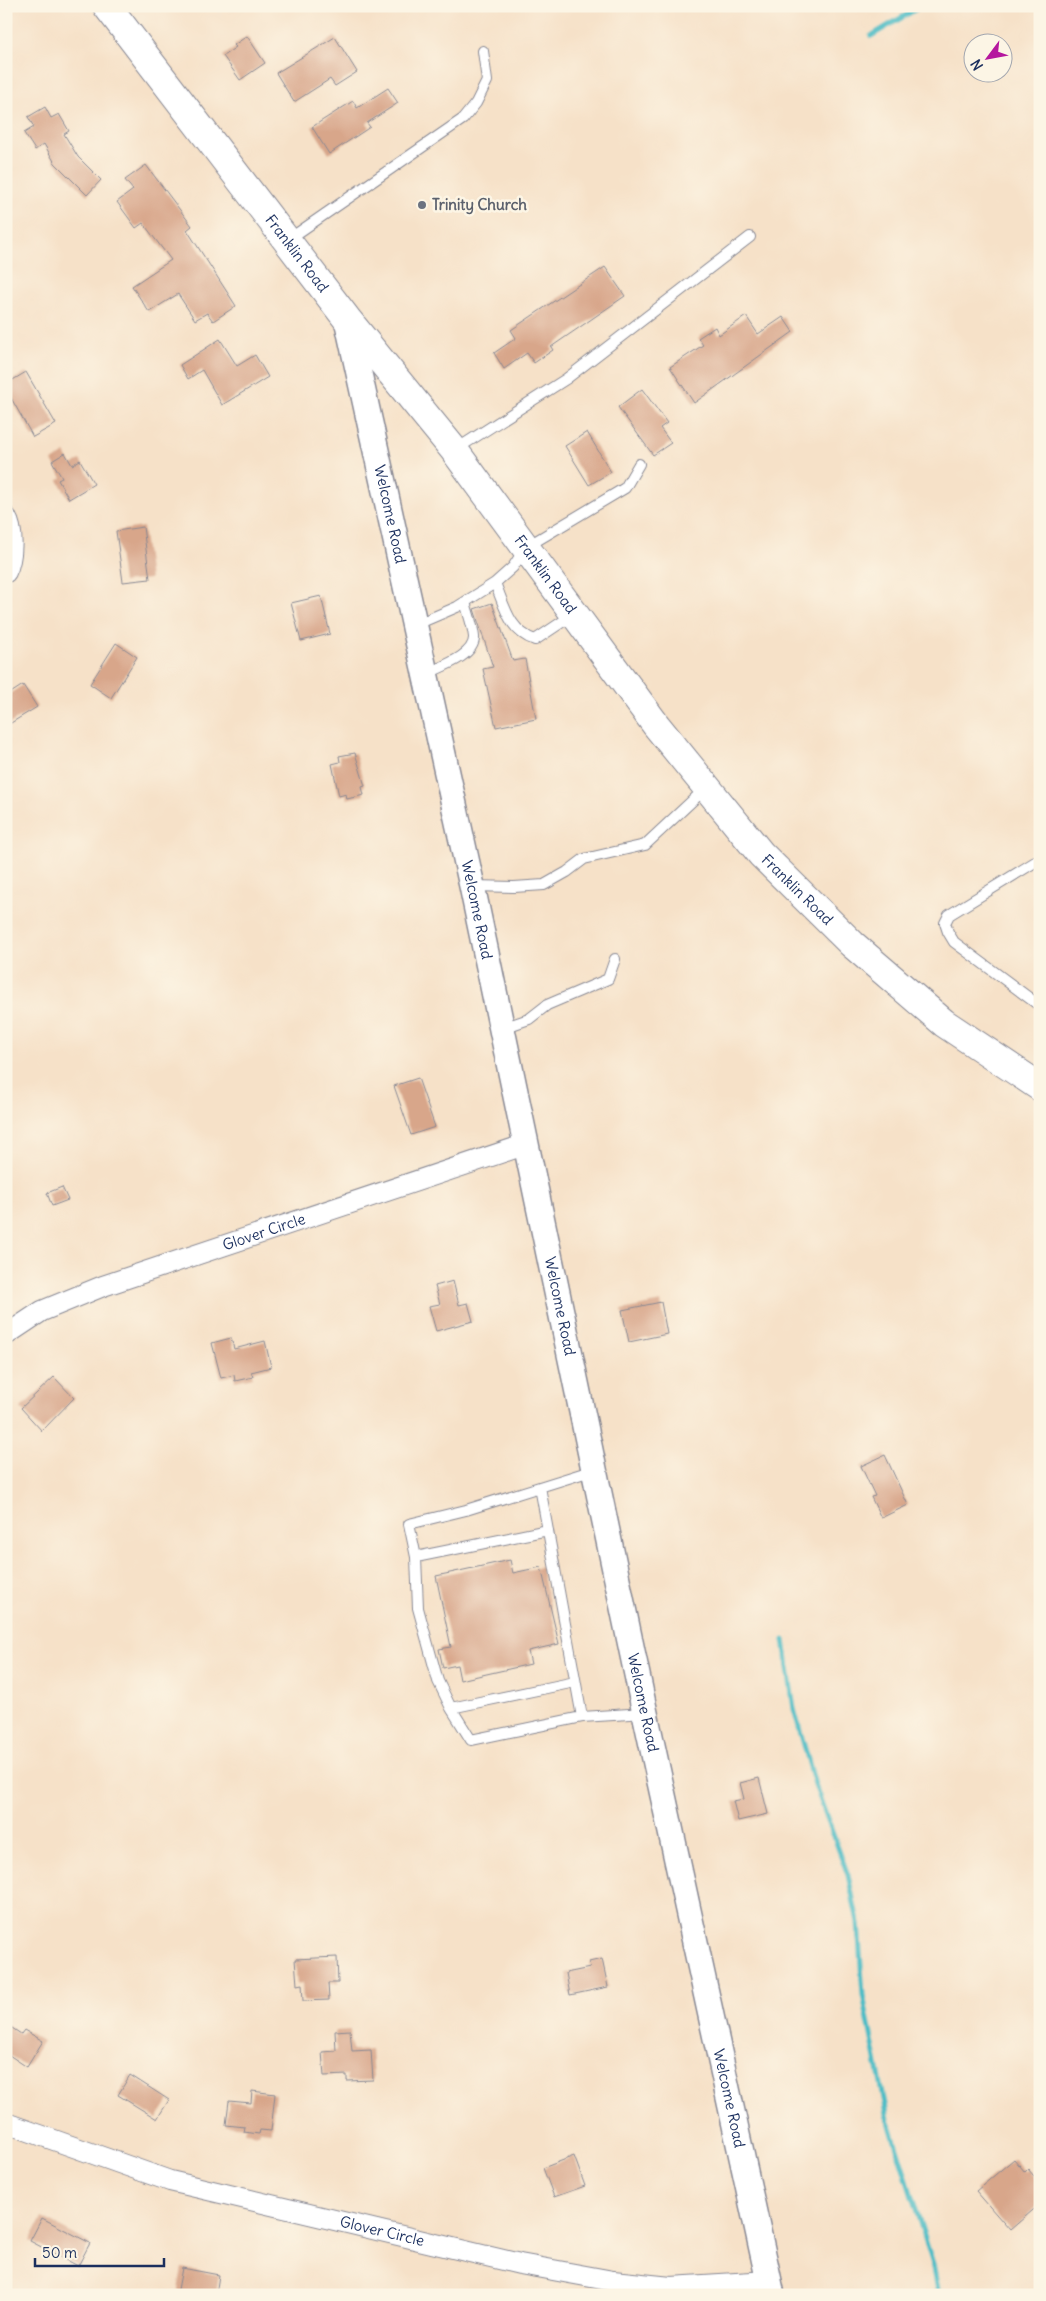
<svg xmlns="http://www.w3.org/2000/svg" width="1046" height="2301" font-family="Delius,sans-serif">
  <style>
    .lines { fill: none; stroke-linecap: round; stroke-linejoin: round }
    .stream { stroke: #4fbdc6; stroke-width: 5 }
    .building { fill: #d8a68a }
    .service-casing { stroke: #888893; stroke-width: 12 }
    .minor-casing { stroke: #888893; stroke-width: 22 }
    .tertiary-casing { stroke: #888893; stroke-width: 28 }
    .secondary-casing { stroke: #888893; stroke-width: 30 }
    .service { stroke: #fff; stroke-width: 10 }
    .minor { stroke: #fff; stroke-width: 20 }
    .tertiary { stroke: #fff; stroke-width: 25 }
    .secondary { stroke: #fff; stroke-width: 28 }
    .worship-dot { fill: #6b7280; stroke: #fcf5e5; stroke-width: 2 }
    .labels { text-anchor: middle; stroke-width: 5; stroke-linejoin: round; paint-order: stroke }
    .worship-label { font-size: 15px; font-weight: bold; fill: #5b616d; stroke: #fcf5e5; text-anchor: start }
    .street-label { font-size: 15px; fill: #1b2f5e; stroke: #fcf5e5 }
  </style>
  <rect width="100%" height="100%" fill="#fcf5e5"/>
  <filter id="ink" filterUnits="userSpaceOnUse"><feTurbulence type="fractalNoise" baseFrequency=".02" numOctaves="2"/><feDisplacementMap in="SourceGraphic" scale="10" xChannelSelector="R" yChannelSelector="G"/><feConvolveMatrix kernelMatrix="1 2 1 2 8 2 1 2 1" color-interpolation-filters="sRGB"/></filter>
  <filter id="wash" filterUnits="userSpaceOnUse"><feTurbulence type="fractalNoise" baseFrequency=".0096" numOctaves="4" result="noise"/><feDisplacementMap in="SourceGraphic" scale="20" xChannelSelector="R" yChannelSelector="G"/><feGaussianBlur stdDeviation="1.12" result="paint"/><feColorMatrix in="noise" values="0 0 0 0 0 0 0 0 0 0 0 0 0 0 0 0 0 1.4 0 .05"/><feComposite in="paint" operator="in"/></filter>
  <g filter="url(#wash)">
    <rect width="100%" height="100%" fill="#f6e1c8"/>
    <g class="lines">
      <!-- stream -->
      <path class="stream" d="M 871,36 L 921,6
        M 784,1640 L 794,1709 L 815,1785 L 848,1875 L 858,1922 L 863,1995 L 888,2119 L 934,2268 L 939,2295"/>
    </g>
    <g id="blocks">
      <!-- building -->
      <path class="building" d="M 247,36 L 265,63 L 240,80 L 223,56 L 236,47 L 234,45 Z
        M 335,37 L 357,72 L 335,86 L 330,79 L 294,102 L 276,73 Z
        M 388,88 L 398,103 L 367,123 L 370,127 L 329,154 L 312,127 L 353,101 L 357,108 Z
        M 45,107 L 51,118 L 59,114 L 69,131 L 64,134 L 78,157 L 101,180 L 87,195 L 55,163 L 44,144 L 35,150 L 24,133 L 34,127 L 28,117 Z
        M 146,165 L 192,226 L 187,230 L 236,306 L 213,321 L 207,313 L 195,320 L 178,294 L 149,312 L 132,286 L 171,260 L 143,223 L 136,228 L 117,202 L 133,190 L 125,180 Z
        M 605,267 L 625,296 L 551,347 L 553,350 L 534,363 L 527,353 L 504,369 L 494,353 L 516,338 L 511,330 Z
        M 746,316 L 758,334 L 783,317 L 793,332 L 694,403 L 670,367 L 703,345 L 698,338 L 715,327 L 719,335 Z
        M 220,339 L 237,366 L 255,355 L 268,377 L 222,405 L 202,370 L 188,379 L 180,365 Z
        M 26,372 L 56,424 L 33,437 L 6,389 L 6,384 Z
        M 642,389 L 667,423 L 660,428 L 671,443 L 653,455 L 618,407 Z
        M 587,432 L 611,472 L 589,485 L 565,446 Z
        M 65,453 L 72,465 L 80,460 L 94,484 L 69,499 L 58,480 L 62,478 L 52,461 Z
        M 143,527 L 150,579 L 123,582 L 116,531 Z
        M 321,596 L 330,634 L 301,641 L 291,603 Z
        M 492,603 L 513,661 L 525,659 L 536,719 L 496,727 L 483,669 L 493,667 L 474,609 Z
        M 116,643 L 137,657 L 111,698 L 90,684 Z
        M 23,685 L 37,707 L 6,726 L 6,696 Z
        M 355,753 L 365,786 L 362,787 L 364,795 L 347,799 L 346,794 L 339,796 L 332,764 L 340,762 L 339,756 Z
        M 418,1078 L 435,1127 L 411,1135 L 394,1086 Z
        M 62,1187 L 68,1200 L 52,1206 L 47,1193 Z
        M 453,1281 L 459,1305 L 468,1303 L 473,1321 L 436,1331 L 429,1306 L 440,1304 L 435,1286 Z
        M 661,1302 L 667,1334 L 629,1342 L 622,1310 Z
        M 231,1338 L 234,1349 L 265,1341 L 271,1367 L 251,1372 L 253,1377 L 235,1381 L 234,1375 L 221,1378 L 212,1343 Z
        M 54,1377 L 74,1398 L 42,1431 L 21,1408 Z
        M 885,1455 L 908,1505 L 881,1518 L 871,1497 L 875,1496 L 861,1466 Z
        M 510,1560 L 513,1573 L 541,1567 L 559,1644 L 528,1651 L 531,1664 L 460,1680 L 457,1665 L 443,1668 L 439,1649 L 451,1647 L 436,1576 Z
        M 759,1778 L 768,1814 L 738,1821 L 733,1801 L 744,1799 L 740,1783 Z
        M 337,1957 L 338,1983 L 328,1983 L 329,2000 L 303,2001 L 302,1984 L 297,1985 L 295,1959 Z
        M 602,1959 L 608,1987 L 570,1995 L 566,1973 L 590,1968 L 589,1962 Z
        M 6,2024 L 21,2034 L 24,2030 L 43,2041 L 27,2067 L 6,2053 Z
        M 350,2030 L 352,2051 L 371,2050 L 373,2080 L 347,2081 L 347,2075 L 324,2076 L 322,2052 L 336,2051 L 335,2031 Z
        M 130,2075 L 169,2100 L 157,2119 L 118,2095 Z
        M 252,2091 L 275,2094 L 271,2131 L 260,2130 L 259,2134 L 244,2132 L 245,2127 L 226,2125 L 229,2101 L 251,2103 Z
        M 574,2156 L 585,2186 L 554,2197 L 543,2168 Z
        M 1014,2159 L 1025,2172 L 1028,2169 L 1040,2183 L 1040,2204 L 1010,2230 L 976,2191 Z
        M 42,2218 L 90,2243 L 78,2266 L 30,2241 Z
        M 182,2268 L 219,2275 L 216,2295 L 177,2295 Z"/>
    </g>
  </g>
  <g filter="url(#ink)">
    <use href="#blocks" fill-opacity="0" stroke="#888893" stroke-width="1"/>
    <g class="lines">
      <defs>
        <path id="service" d="M 289,239 L 463,119 L 476,103 L 487,81 L 483,51
          M 455,450 L 566,379 L 750,237
          M 495,583 C 505,607 509,631 535,640 L 574,614
          M 415,625 L 457,607 L 495,583 L 513,567 L 526,547 L 625,488 L 639,464
          M 426,674 C 440,667 475,656 474,637 C 473,626 468,613 465,602
          M 1040,859 L 949,915 L 945,923 L 948,932 L 954,942 L 1040,1006
          M 473,886 L 514,887 L 544,885 L 567,872 L 584,859 L 645,845 L 706,788
          M 503,1028 L 529,1019 L 547,1005 L 608,979 L 615,959
          M 594,1470 L 466,1510 L 409,1524 L 416,1557 L 418,1608 L 438,1681 L 451,1708 L 471,1740 L 582,1717 L 645,1713
          M 540,1487 L 582,1717
          M 416,1557 L 548,1530
          M 451,1708 L 575,1682"/>
        <g id="minor">
          <path d="M 6,517 C 14,530 13,558 6,572"/>
          <path id="s1" d="M 6,1335 L 42,1311 L 103,1286 L 527,1144"/>
          <path id="s2" d="M 6,2123 L 170,2181 L 520,2264 L 613,2281 L 671,2287 L 769,2281"/>
        </g>
        <g id="tertiary">
          <path id="s3" d="M 347,319 L 472,886 L 645,1713 L 772,2295"/>
        </g>
        <g id="secondary">
          <path id="s4" d="M 107,6 L 347,319 L 454,450 L 656,725 L 761,854 L 852,944 L 944,1023 L 1040,1087"/>
        </g>
      </defs>
      <!-- service casing -->
      <use href="#service" class="service-casing"/>
      <!-- minor casing -->
      <use href="#minor" class="minor-casing"/>
      <!-- tertiary casing -->
      <use href="#tertiary" class="tertiary-casing"/>
      <!-- secondary casing -->
      <use href="#secondary" class="secondary-casing"/>
      <!-- service -->
      <use href="#service" class="service"/>
      <!-- minor -->
      <use href="#minor" class="minor"/>
      <!-- tertiary -->
      <use href="#tertiary" class="tertiary"/>
      <!-- secondary -->
      <use href="#secondary" class="secondary"/>
    </g>
  </g>
  <!-- markers -->
  <circle class="worship-dot" cx="422" cy="205" r="5"/>
  <g class="labels">
    <!-- worship labels -->
    <g class="worship-label">
      <text x="432" y="210">Trinity Church</text>
    </g>
    <!-- street labels -->
    <g class="street-label">
      <text dy="5" stroke="none"><textPath href="#s4" startOffset="312">Franklin Road</textPath></text>
      <text dy="5" stroke="none"><textPath href="#s3" startOffset="200">Welcome Road</textPath></text>
      <text dy="5" stroke="none"><textPath href="#s4" startOffset="718">Franklin Road</textPath></text>
      <text dy="5" stroke="none"><textPath href="#s4" startOffset="1122">Franklin Road</textPath></text>
      <text dy="5" stroke="none"><textPath href="#s3" startOffset="605">Welcome Road</textPath></text>
      <text dy="5" stroke="none"><textPath href="#s1" startOffset="279">Glover Circle</textPath></text>
      <text dy="5" stroke="none"><textPath href="#s3" startOffset="1010">Welcome Road</textPath></text>
      <text dy="5" stroke="none"><textPath href="#s3" startOffset="1415">Welcome Road</textPath></text>
      <text dy="5" stroke="none"><textPath href="#s3" startOffset="1820">Welcome Road</textPath></text>
      <text dy="5" stroke="none"><textPath href="#s2" startOffset="392">Glover Circle</textPath></text>
    </g>
  </g>
  <!-- margin -->
  <rect width="1046" height="2301" fill="none" stroke="#fcf5e5" stroke-width="25"/>
  <!-- north arrow -->
  <g transform="translate(988 58) rotate(238)"><circle r="24" fill="#fcf5e5" stroke="#a2a6af"/>
  <path d="M0-4L9 19L0 12L-9 19Z" fill="#b5179e"/>
  <text y="-8" font-size="14" font-weight="bold" text-anchor="middle" fill="#1b2f5e">N</text>
  </g>
  <!-- scale -->
  <path d="M35 2258v8h129v-8" fill="none" stroke="#1b2f5e" stroke-width="2.5"/>
  <text x="42" y="2258" font-size="15" fill="#1b2f5e" stroke="#fcf5e5" stroke-width="4" paint-order="stroke">50 m</text>
</svg>
